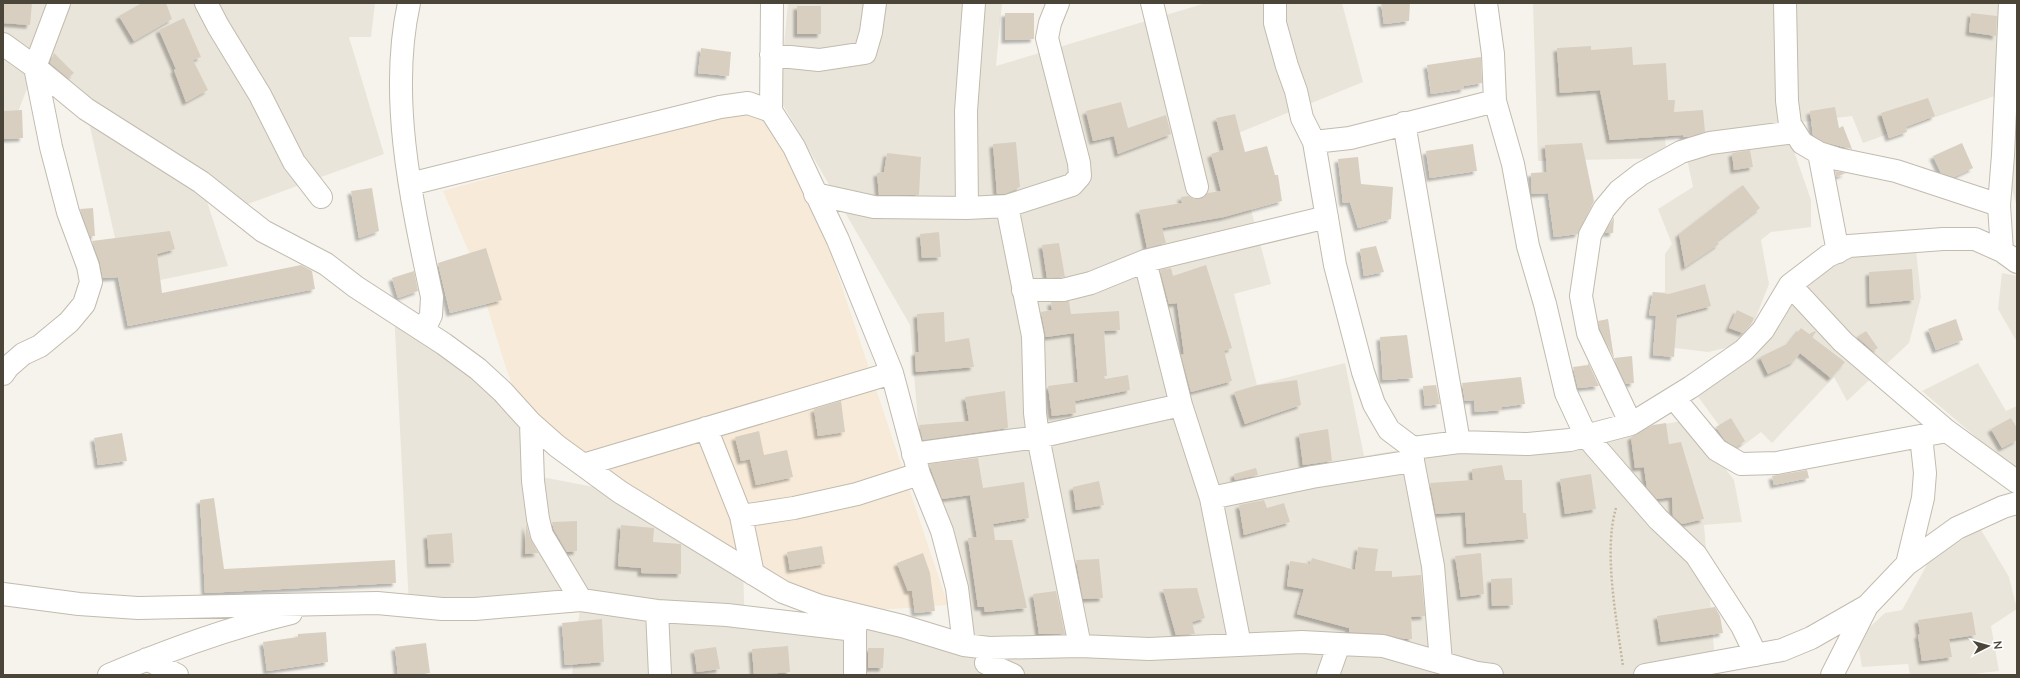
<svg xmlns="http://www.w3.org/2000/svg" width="2020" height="678" font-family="Lato,sans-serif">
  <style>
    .residential { fill: #eae5da }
    .commercial { fill: #f7ead8 }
    .building { fill: #d8cfc1; filter: url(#shadow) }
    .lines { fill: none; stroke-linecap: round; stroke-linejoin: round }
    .street-casing { stroke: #c2bbae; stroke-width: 24 }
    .path { stroke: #c4b79f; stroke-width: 2.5; stroke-dasharray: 2 2; stroke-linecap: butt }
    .street { stroke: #fff; stroke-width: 22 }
  </style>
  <defs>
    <filter id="shadow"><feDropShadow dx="-3.5" dy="3.5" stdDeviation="1" flood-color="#0004"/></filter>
  </defs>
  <rect width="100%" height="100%" fill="#f6f3ec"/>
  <!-- residential -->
  <path class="residential" d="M 3,3 L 375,3 L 371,37 L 349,37 L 384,154 L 234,209 L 201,183 L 228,266 L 126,287 L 86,109 L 35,68 L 9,135 L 3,132 Z
    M 788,3 L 1002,3 L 996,66 L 1206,3 L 1342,3 L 1363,82 L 1231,136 L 1271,284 L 1234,294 L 1257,385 L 1345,363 L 1364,456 L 1413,448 L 1570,440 L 1688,420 L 1734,480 L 1742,522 L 1704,525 L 1716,675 L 572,675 L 581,600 L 409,606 L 394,311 L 525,419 L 521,473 L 620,492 L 743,568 L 745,630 L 858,615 L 964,644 L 925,508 L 910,325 L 779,98 Z
    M 1533,3 L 2017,3 L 2017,128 L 2003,93 L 1863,143 L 1852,116 L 1665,138 L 1667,158 L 1538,161 Z
    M 1788,134 L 1811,200 L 1811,227 L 1771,232 L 1761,240 L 1769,284 L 1750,332 L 1734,346 L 1708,352 L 1658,346 L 1652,292 L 1665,292 L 1665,254 L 1672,244 L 1658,209 L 1693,187 L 1684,145 Z
    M 2017,134 L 2017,207 L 1999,143 Z
    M 1915,241 L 1921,297 L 1909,343 L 1847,401 L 1834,377 L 1772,443 L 1761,432 L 1737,450 L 1691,387 L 1828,256 Z
    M 2002,273 L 2017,276 L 2017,342 L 1998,309 Z
    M 1978,363 L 2006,411 L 2017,406 L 2017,472 L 1922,391 Z
    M 1980,528 L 2009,577 L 2017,609 L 1991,626 L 1999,671 L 1965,675 L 1910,675 L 1908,664 L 1862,667 L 1857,639 L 1885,613 L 1902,610 L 1929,561 Z"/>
  <!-- commercial -->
  <path class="commercial" d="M 779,98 L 948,605 L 878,610 L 783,592 L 525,419 L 506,368 L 474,264 L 443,191 Z"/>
  <!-- building -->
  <path class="building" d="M 3,3 L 32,3 L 30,25 L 3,23 Z
    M 142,3 L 166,3 L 172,19 L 134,41 L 119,16 Z
    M 1381,3 L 1410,3 L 1409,21 L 1384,24 Z
    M 797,6 L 821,6 L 821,34 L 797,34 Z
    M 1005,13 L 1034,13 L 1034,39 L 1005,40 Z
    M 1971,13 L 1997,16 L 1996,36 L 1969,32 Z
    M 184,18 L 201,57 L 193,60 L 208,90 L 186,102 L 174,70 L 176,69 L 159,30 Z
    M 1591,46 L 1591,50 L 1632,47 L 1633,65 L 1666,63 L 1668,100 L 1675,100 L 1674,112 L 1703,110 L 1705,132 L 1688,137 L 1683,137 L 1683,135 L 1610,140 L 1600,90 L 1560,93 L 1557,48 Z
    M 701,48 L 731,52 L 729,76 L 698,73 Z
    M 54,53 L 74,73 L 68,78 L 50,63 Z
    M 1481,57 L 1482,83 L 1464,86 L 1464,89 L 1431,94 L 1427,65 Z
    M 1928,98 L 1935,116 L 1906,127 L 1907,132 L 1889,138 L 1881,113 Z
    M 1121,102 L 1128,128 L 1166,115 L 1171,134 L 1118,154 L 1114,136 L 1093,141 L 1086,111 Z
    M 1835,107 L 1839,128 L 1843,126 L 1852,149 L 1824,142 L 1813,135 L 1810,111 Z
    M 22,110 L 23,138 L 3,139 L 3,111 Z
    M 1235,114 L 1245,152 L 1267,146 L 1275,175 L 1278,175 L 1282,201 L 1224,217 L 1162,228 L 1166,243 L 1147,248 L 1139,210 L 1182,203 L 1181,197 L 1188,196 L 1194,199 L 1200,199 L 1208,193 L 1221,191 L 1211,154 L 1224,150 L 1216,118 Z
    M 1016,142 L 1020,187 L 1005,194 L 997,194 L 993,144 Z
    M 1582,143 L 1594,201 L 1578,234 L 1554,237 L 1548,193 L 1532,194 L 1531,173 L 1547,172 L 1545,145 Z
    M 1962,143 L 1973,168 L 1954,177 L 1941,173 L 1933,156 Z
    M 1473,144 L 1477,171 L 1430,178 L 1426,151 Z
    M 1750,150 L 1753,167 L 1734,170 L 1732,153 Z
    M 887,153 L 921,157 L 919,195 L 879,195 L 877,173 L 884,172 Z
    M 1358,157 L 1361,184 L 1393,187 L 1391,219 L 1358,228 L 1350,202 L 1343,203 L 1338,159 Z
    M 1835,171 L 1846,173 L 1836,177 Z
    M 1743,185 L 1760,208 L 1717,241 L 1719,244 L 1685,267 L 1679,234 Z
    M 372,188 L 379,231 L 359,238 L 351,191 Z
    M 93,208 L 95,236 L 90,236 L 80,209 Z
    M 1614,217 L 1613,233 L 1605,233 Z
    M 170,231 L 175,249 L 157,254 L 162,293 L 301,265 L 312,271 L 315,289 L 128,326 L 118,277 L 103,278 L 100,262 L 92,241 Z
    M 939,232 L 941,257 L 922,258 L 920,234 Z
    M 1059,243 L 1065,277 L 1047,278 L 1042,245 Z
    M 1376,246 L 1384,272 L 1364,276 L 1360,249 Z
    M 486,248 L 502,300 L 450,313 L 438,263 Z
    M 1206,265 L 1232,348 L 1224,351 L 1232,381 L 1191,392 L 1181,355 L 1184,354 L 1177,303 L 1169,304 L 1160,270 L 1171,268 L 1173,276 Z
    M 1912,269 L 1914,300 L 1870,304 L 1869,272 Z
    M 414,271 L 418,291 L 398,298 L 392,278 Z
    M 1705,284 L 1711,306 L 1677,315 L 1674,357 L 1653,355 L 1656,316 L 1649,315 L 1653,292 L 1669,294 Z
    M 1069,301 L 1071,314 L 1119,311 L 1120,330 L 1104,331 L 1107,376 L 1104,376 L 1105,379 L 1128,375 L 1130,390 L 1075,401 L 1076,413 L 1052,416 L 1048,386 L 1078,382 L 1074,333 L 1046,337 L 1041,312 L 1052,310 L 1051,302 Z
    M 1737,310 L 1754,318 L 1751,324 L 1743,333 L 1729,328 Z
    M 944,312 L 945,342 L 969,338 L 974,367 L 916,372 L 915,352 L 919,352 L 917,314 Z
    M 1608,319 L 1614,358 L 1632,356 L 1634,383 L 1626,384 L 1600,329 L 1598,321 Z
    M 1956,319 L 1963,340 L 1936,350 L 1928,329 Z
    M 1801,328 L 1809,334 L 1815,331 L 1816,332 L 1812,337 L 1845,362 L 1831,378 L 1800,353 L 1793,362 L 1768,374 L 1760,357 L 1789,343 Z
    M 1866,331 L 1878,348 L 1873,351 L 1857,337 Z
    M 1407,335 L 1413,378 L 1383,380 L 1380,337 Z
    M 1588,362 L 1599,386 L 1578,388 L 1573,367 L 1588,365 Z
    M 1521,377 L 1525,404 L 1502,407 L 1502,410 L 1475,412 L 1474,400 L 1465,401 L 1462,383 Z
    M 1297,380 L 1301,405 L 1245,424 L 1234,392 L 1258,385 Z
    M 1436,385 L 1440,404 L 1425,406 L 1423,386 Z
    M 1005,391 L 1008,428 L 923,440 L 919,425 L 969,421 L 965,397 Z
    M 841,401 L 845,432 L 818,436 L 814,409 Z
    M 1731,418 L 1745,441 L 1736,447 L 1725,440 L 1716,427 Z
    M 2011,418 L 2017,428 L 2017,440 L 2002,448 L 1991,429 Z
    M 1666,423 L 1669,444 L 1681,442 L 1704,519 L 1682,524 L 1673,516 L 1672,497 L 1657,499 L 1647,488 L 1644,467 L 1635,468 L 1631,437 L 1653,425 Z
    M 1328,429 L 1332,461 L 1303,465 L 1299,434 Z
    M 759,431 L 764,455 L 787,450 L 793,477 L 756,485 L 750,459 L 741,461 L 735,437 Z
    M 122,433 L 127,461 L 98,465 L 94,438 Z
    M 978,458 L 983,488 L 1024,482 L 1029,518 L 993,524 L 995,540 L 1012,540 L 1027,608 L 985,612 L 984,607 L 978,607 L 968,538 L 977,537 L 970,495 L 942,499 L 929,464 Z
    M 1502,465 L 1505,480 L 1522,480 L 1523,513 L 1526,513 L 1528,539 L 1467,544 L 1465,512 L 1436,514 L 1430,483 L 1473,480 L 1472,469 Z
    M 1256,468 L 1258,475 L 1235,480 L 1234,474 Z
    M 1807,470 L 1809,478 L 1774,485 L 1772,476 Z
    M 1591,474 L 1596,509 L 1565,514 L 1560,479 Z
    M 1099,481 L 1104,505 L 1076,510 L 1073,487 Z
    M 214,498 L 224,569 L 395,560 L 396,583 L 205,593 L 200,500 Z
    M 1264,500 L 1267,508 L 1284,503 L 1290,522 L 1244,535 L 1239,505 Z
    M 577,521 L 577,551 L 567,552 L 554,530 L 552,522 Z
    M 526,524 L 530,538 L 538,553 L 525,554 Z
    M 621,525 L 654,528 L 653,542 L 681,544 L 681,574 L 641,573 L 641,568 L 618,566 Z
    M 452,533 L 454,563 L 429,564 L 427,535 Z
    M 822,546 L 825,564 L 790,570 L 787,552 Z
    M 1358,547 L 1378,549 L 1375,571 L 1392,571 L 1392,577 L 1421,575 L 1425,616 L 1411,617 L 1412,639 L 1404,639 L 1384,634 L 1349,632 L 1349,628 L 1297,614 L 1304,589 L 1287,586 L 1290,561 L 1310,564 L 1312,558 L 1355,570 Z
    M 923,553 L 930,573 L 935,611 L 915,613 L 912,591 L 908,591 L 897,563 Z
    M 1481,553 L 1484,594 L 1461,597 L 1455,556 Z
    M 1099,559 L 1103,598 L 1083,599 L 1076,560 Z
    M 1512,578 L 1513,605 L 1492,606 L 1491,579 Z
    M 1197,588 L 1205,618 L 1192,622 L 1195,634 L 1176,635 L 1163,589 Z
    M 1056,591 L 1065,634 L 1039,634 L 1033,594 Z
    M 1715,607 L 1720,616 L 1723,633 L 1661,642 L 1657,616 Z
    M 1972,612 L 1976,635 L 1949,639 L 1952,657 L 1922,661 L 1918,635 L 1920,634 L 1918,620 Z
    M 602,619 L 604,662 L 565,665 L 562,623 Z
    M 326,632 L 328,662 L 267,671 L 263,642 L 298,637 L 298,634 Z
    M 426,643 L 430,673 L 398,675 L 395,647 Z
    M 788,646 L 790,672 L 754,675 L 752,649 Z
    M 716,647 L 720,669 L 697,672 L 694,650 Z
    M 868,648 L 884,648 L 883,668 L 868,668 Z"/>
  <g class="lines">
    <defs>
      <path id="street" d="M 206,3 L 218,26 L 260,95 L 294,162 L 321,197
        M 409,3 C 388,98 412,203 432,297 L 431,315 L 424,330
        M 1152,3 L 1197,187
        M 1275,3 L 1275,23 L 1287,66 L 1296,91 L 1302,118 L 1314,142 L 1335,265 L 1363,372 L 1374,404 L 1389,430 L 1413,448
        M 1486,3 L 1493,54 L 1495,101 L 1513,164 L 1528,246 L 1545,304 L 1566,393 L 1586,436 L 1658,519 L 1696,555 L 1742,626 L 1756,655
        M 1785,3 L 1787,101 L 1790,124 L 1802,143 L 1819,153 L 1838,159 L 1896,171 L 1999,205
        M 3,44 L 35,67 L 86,109 L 201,182 L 263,231 L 326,264 L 356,287 L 444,344 L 478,369 L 503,392 L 531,423 L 557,446 L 620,492 L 783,592 L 820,606 L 902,626 L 964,645 L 989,648 L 1080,646 L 1149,649 L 1302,642 L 1339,644 L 1383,646 L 1477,673 L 1492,675
        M 771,55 L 819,60 L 865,53 L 871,32 L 875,3
        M 771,111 L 772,3
        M 1404,123 L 1459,442
        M 1314,142 L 1350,138 L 1495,101
        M 1819,153 L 1838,252
        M 410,184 L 720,107 L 748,103 L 771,111 L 794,147 L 838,240 L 892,373 L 919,474 L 942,531 L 957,588 L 964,645
        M 815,194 L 874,207 L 967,208 L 1007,206 L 1072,185 L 1080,176 L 1079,163 L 1047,38 L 1050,23 L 1058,3
        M 1007,206 L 1033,336 L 1035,413 L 1038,437 L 1080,646
        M 967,208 L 966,111 L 974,3
        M 2002,251 L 1999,205 L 2003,155 L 2010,3
        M 1145,261 L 1181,405 L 1211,498 L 1240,645
        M 1790,285 L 1843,342 L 1947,431 L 2017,482
        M 1023,290 L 1063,290 L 1091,283 L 1145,261 L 1327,217
        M 3,374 L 8,367 L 23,354 L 40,346 L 69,322 L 84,304 L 91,282 L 88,266 L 68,212 L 51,147 L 35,67 L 59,3
        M 1674,398 L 1717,450 L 1741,464 L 1777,463 L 1947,431
        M 531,423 L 533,481 L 538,519 L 542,535 L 581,600
        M 1631,424 L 1588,333 L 1581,296 L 1590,235 L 1604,209 L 1619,191 L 1641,174 L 1681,152 L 1710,143 L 1795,132
        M 706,428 L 741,516
        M 913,454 L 1038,437 L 1181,405
        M 583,465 L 892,373
        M 1211,498 L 1312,477 L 1413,461
        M 1907,564 L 1923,498 L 1925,473 L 1921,436
        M 753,574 L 741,516 L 794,508 L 857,494 L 919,474
        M 3,594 L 79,604 L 138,608 L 377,603 L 442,609 L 475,609 L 581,600 L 657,611 L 727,615 L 855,630
        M 657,611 L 660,675
        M 147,659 L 177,675
        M 1441,662 L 1433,566 L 1413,461 L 1413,448 L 1459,442 L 1528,444 L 1570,440 L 1631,424 L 1691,387 L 1744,350 L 1763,330 L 1790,285 L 1828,256 L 1849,246 L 1943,239 L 1975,239 L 2002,251 L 2017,262
        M 986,663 L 1013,675
        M 109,675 C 168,650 229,628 291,613
        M 855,675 L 855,630 L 858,616
        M 1328,675 L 1339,644
        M 1645,675 L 1782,650 L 1811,638 L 1867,606 L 1907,564 L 1957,528 L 2003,507 L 2017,503
        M 1832,675 L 1867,606"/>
    </defs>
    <!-- street casing -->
    <use href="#street" class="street-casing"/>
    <!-- path -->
    <path class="path" d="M 1616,508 C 1603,552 1617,621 1623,667"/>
    <!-- street -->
    <use href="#street" class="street"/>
  </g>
  <!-- border -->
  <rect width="2020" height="678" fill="none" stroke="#4b4439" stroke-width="8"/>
  <!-- north arrow -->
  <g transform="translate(1988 646) rotate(84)" stroke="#ffffff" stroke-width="3" paint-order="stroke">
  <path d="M0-3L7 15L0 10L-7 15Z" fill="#4b4439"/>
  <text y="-6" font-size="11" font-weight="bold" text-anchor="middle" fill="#4b4439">N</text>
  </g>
</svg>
